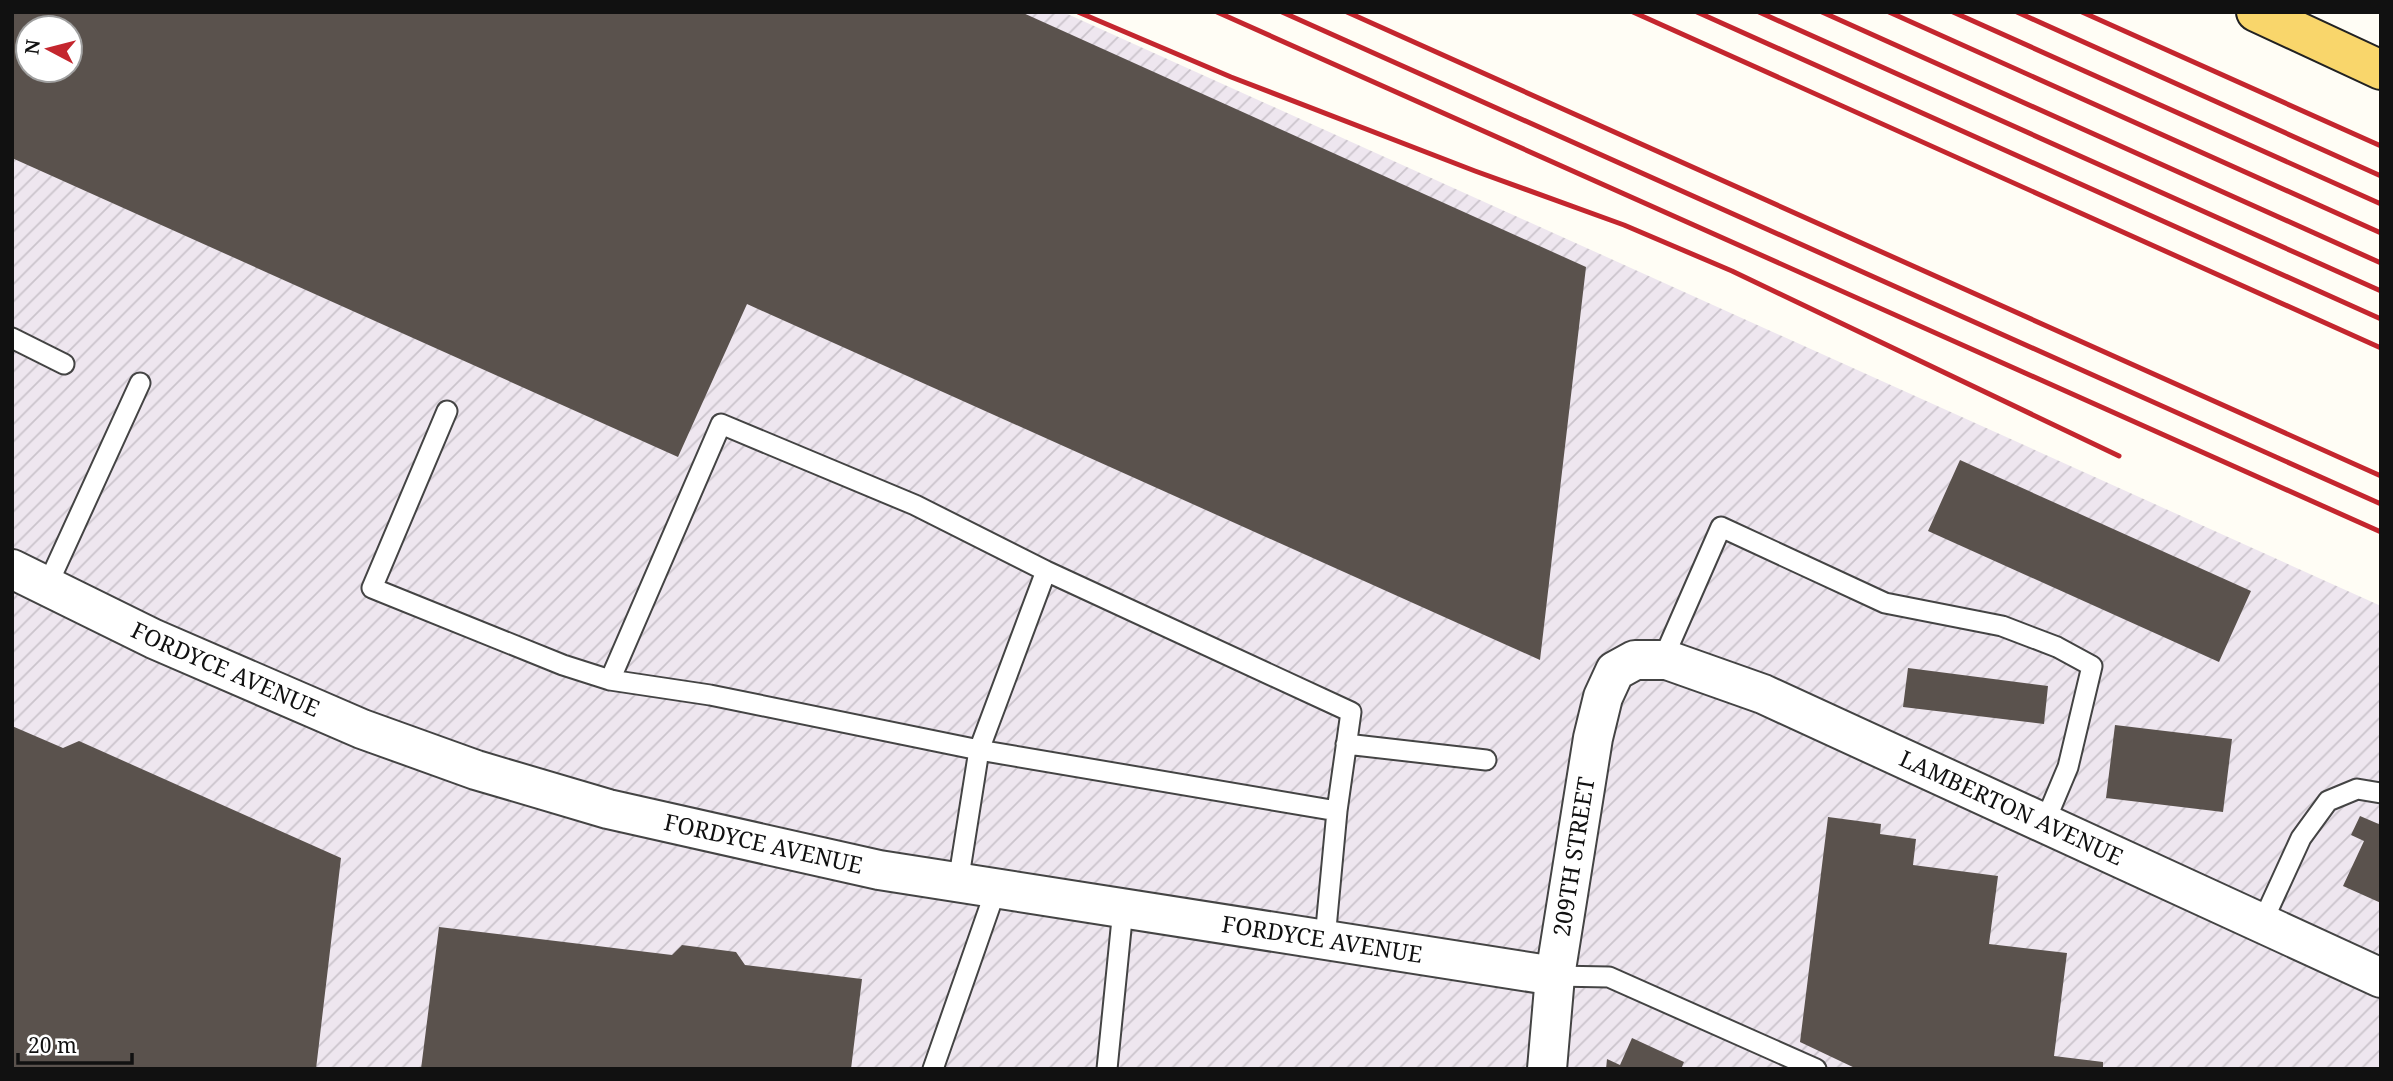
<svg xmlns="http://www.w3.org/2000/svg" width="2393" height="1081" font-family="'Noto Serif',serif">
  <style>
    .industrial { fill: url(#industrial-furrows); fill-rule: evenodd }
    .building { fill: #5a524d; fill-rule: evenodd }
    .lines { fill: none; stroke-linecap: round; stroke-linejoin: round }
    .service-casing { stroke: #444; stroke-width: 23 }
    .minor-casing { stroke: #444; stroke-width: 42 }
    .tertiary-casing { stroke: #444; stroke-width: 42 }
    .primary-casing { stroke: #222; stroke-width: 42 }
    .service { stroke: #fff; stroke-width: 19 }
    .minor { stroke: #fff; stroke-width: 38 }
    .tertiary { stroke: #fff; stroke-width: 38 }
    .primary { stroke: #f9d66b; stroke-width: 38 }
    .rail { stroke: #c4262e; stroke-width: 5 }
    .labels { text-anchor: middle; stroke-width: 7; stroke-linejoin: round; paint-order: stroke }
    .street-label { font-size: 23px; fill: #111; stroke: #fff }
  </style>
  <defs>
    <pattern id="industrial-furrows" width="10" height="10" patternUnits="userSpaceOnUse" patternTransform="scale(1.75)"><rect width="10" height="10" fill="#eee6ef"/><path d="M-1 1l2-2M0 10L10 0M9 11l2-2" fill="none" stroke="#cbc4cc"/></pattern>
  </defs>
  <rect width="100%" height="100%" fill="#fffdf5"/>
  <!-- industrial -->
  <path class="industrial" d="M 12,12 L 1063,12 L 2381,606 L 2381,1069 L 12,1069 ZM 28,28 L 70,28 L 70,70 L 28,70 Z"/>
  <!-- building -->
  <path class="building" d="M 12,12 L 1021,12 L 1586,267 L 1540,660 L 747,304 L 678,457 L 12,158 ZM 28,28 L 70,28 L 70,70 L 28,70 Z
    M 1960,460 L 2251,591 L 2219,662 L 1928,531 Z
    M 1908,668 L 2048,686 L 2044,724 L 1903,707 Z
    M 2115,725 L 2232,739 L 2223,812 L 2106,798 Z
    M 12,726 L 63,748 L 79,741 L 341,858 L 316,1069 L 12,1069 Z
    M 2360,816 L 2381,825 L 2381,903 L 2343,886 L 2364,841 L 2351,835 Z
    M 1828,817 L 1881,824 L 1880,834 L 1916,839 L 1913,865 L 1998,876 L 1989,944 L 2067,953 L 2054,1056 L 2103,1062 L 2103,1069 L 1857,1069 L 1800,1042 Z
    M 439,927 L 672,955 L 682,945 L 736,952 L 745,965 L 862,979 L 851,1069 L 421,1069 Z
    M 1632,1038 L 1684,1062 L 1681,1069 L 1606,1069 L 1607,1059 L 1620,1065 Z"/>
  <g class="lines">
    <defs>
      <path id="service" d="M 12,338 L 64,364
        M 447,411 L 372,588 L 563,665 L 610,680
        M 47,586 L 140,383
        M 1663,659 L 1721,527 L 1885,603 L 2002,626 L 2057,647 L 2092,666 L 2068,767 L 2044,824
        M 1346,744 L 1486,760
        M 958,883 L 979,750 L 1046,571
        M 2262,923 L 2301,838 L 2328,801 L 2357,789 L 2381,793
        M 1325,939 L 1337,811 L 1351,712 L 1046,571 L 915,505 L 721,424 L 610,680 L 710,695 L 979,750 L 1337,811
        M 1555,976 L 1609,977 L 1816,1069
        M 933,1069 L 996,889
        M 1107,1069 L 1123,909"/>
      <g id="minor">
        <path id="s1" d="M 1547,1069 L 1555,976 L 1593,738 L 1603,697 L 1615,671 L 1635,660 L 1667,660 L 1763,694 L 2381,978"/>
      </g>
      <g id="tertiary">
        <path id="s2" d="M 12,569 L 154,639 L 362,729 L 476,770 L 608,809 L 879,870 L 1555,976"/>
      </g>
      <path id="primary" d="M 2256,12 L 2381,70"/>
    </defs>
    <!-- service casing -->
    <use href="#service" class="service-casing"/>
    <!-- minor casing -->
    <use href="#minor" class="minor-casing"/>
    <!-- tertiary casing -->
    <use href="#tertiary" class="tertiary-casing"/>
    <!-- primary casing -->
    <use href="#primary" class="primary-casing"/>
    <!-- service -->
    <use href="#service" class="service"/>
    <!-- minor -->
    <use href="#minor" class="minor"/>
    <!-- tertiary -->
    <use href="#tertiary" class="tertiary"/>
    <!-- primary -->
    <use href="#primary" class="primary"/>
    <!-- rail -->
    <path class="rail" d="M 1078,12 L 1231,77 L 1475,171 L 1624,225 L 1732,271 L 2119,456
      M 1217,12 L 2381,532
      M 1282,12 L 2381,504
      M 1347,12 L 2381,476
      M 1633,12 L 2381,348
      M 1697,12 L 2381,319
      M 1759,12 L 2381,291
      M 1822,12 L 2381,263
      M 1889,12 L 2381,233
      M 1953,12 L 2381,204
      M 2017,12 L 2381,176
      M 2082,12 L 2381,146"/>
  </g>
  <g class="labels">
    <!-- street labels -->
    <g class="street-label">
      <text dy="8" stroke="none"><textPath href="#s2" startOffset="236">FORDYCE AVENUE</textPath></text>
      <text dy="8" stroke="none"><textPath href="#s1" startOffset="835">LAMBERTON AVENUE</textPath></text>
      <text dy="8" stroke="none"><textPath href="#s2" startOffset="803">FORDYCE AVENUE</textPath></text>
      <text dy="8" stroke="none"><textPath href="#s1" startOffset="214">209TH STREET</textPath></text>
      <text dy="8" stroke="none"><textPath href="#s2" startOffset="1370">FORDYCE AVENUE</textPath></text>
    </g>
  </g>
  <!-- border -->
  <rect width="2393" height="1081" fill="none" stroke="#111111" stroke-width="28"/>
  <!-- north arrow -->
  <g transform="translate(49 49) rotate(277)"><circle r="33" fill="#ffffff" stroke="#a0a0a0" stroke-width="2"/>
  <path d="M0-5L12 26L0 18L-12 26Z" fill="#c4262e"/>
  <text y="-10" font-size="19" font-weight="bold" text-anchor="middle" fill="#111111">N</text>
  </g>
  <!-- scale -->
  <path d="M18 1053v10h114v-10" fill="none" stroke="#111111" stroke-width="3.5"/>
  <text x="28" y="1053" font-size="21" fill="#111111" stroke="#ffffff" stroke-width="5" paint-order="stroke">20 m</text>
</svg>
